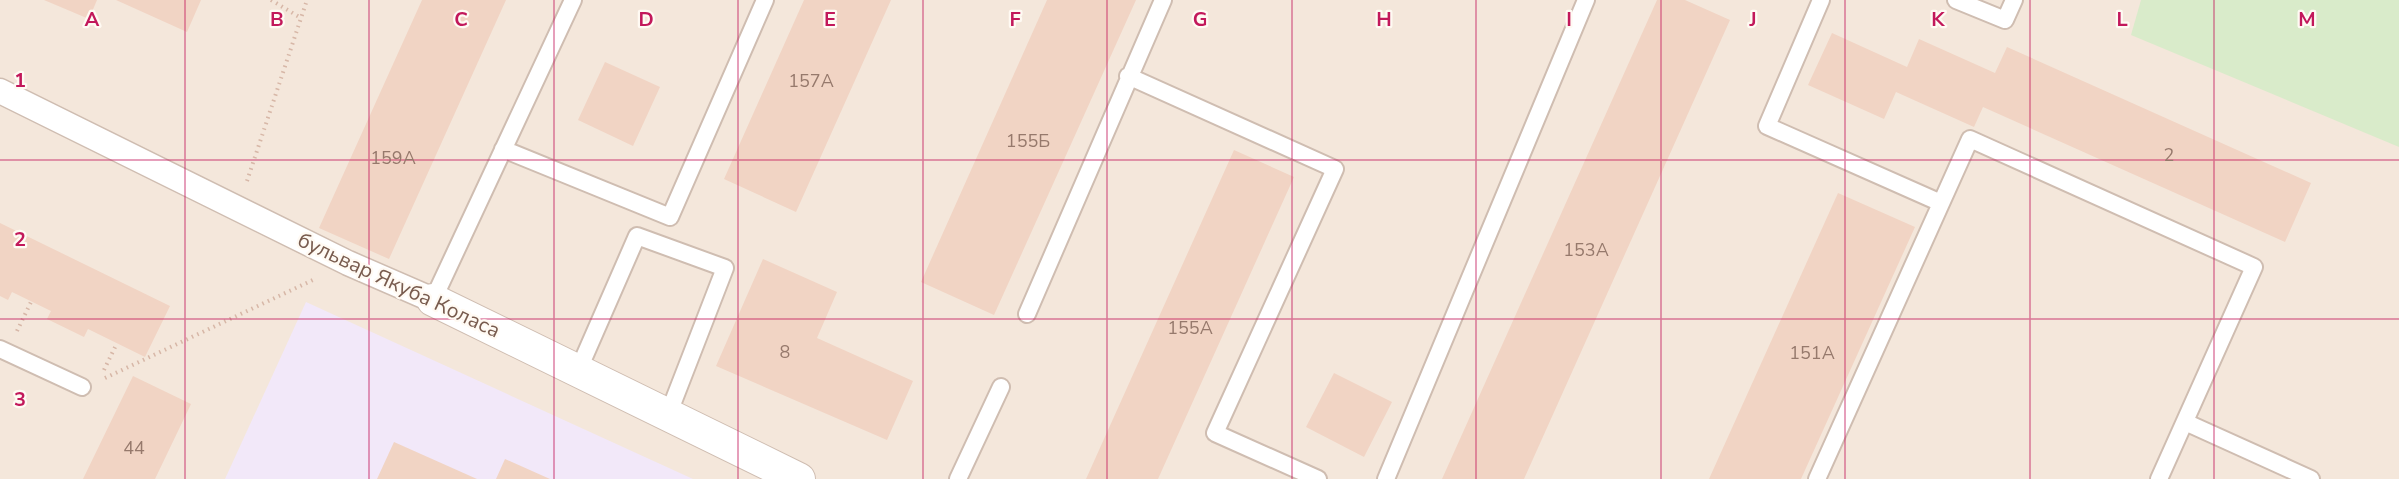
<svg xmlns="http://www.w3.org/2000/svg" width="2399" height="479" font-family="'Nunito Sans',sans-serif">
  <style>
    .residential { fill: #f4e7db }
    .education { fill: #f2e8f9 }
    .green { fill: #d9ebca }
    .building { fill: #f1d4c4 }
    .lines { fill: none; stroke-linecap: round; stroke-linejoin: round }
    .service-casing { stroke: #cfbdb1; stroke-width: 20 }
    .pedestrian-casing { stroke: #cfbdb1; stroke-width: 27 }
    .minor-casing { stroke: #cfbdb1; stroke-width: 34 }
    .path { stroke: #d7b7a7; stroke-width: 4; stroke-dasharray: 1.5 4.5; stroke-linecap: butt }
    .service { stroke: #fff; stroke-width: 16 }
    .pedestrian { stroke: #fff; stroke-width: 24 }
    .minor { stroke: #fff; stroke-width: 32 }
    .grid { fill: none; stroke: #c2185b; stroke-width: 1.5; stroke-opacity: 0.55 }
    .labels { text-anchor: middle; stroke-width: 4.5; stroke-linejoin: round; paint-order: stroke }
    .number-label { font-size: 18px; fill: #96796c }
    .street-label { font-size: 21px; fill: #785b4e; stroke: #fffaf3 }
    .grid-label { font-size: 20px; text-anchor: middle; font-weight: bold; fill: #c2185b; stroke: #fffaf3; stroke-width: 4.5; stroke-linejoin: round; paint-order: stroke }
  </style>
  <rect width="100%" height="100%" fill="#fcf5ec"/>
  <!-- residential -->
  <path class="residential" d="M 0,0 L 2399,0 L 2399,479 L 0,479 Z"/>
  <!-- education -->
  <path class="education" d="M 306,302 L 693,479 L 225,479 Z"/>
  <!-- green -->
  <path class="green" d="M 2141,0 L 2399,0 L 2399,147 L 2131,35 Z"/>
  <!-- building -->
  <path class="building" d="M 44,0 L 97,0 L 89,19 Z
    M 116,0 L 201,0 L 187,32 Z
    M 422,0 L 506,0 L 389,259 L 319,228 Z
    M 804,0 L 891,0 L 796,212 L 724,179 Z
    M 1047,0 L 1136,0 L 994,315 L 921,282 Z
    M 1657,0 L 1685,0 L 1730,20 L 1524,479 L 1442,479 Z
    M 1832,33 L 1907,67 L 1919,39 L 1995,73 L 2007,47 L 2311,183 L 2285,242 L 1983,107 L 1974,127 L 1896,92 L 1884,119 L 1808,85 Z
    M 605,62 L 660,87 L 633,146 L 578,120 Z
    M 1234,150 L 1294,177 L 1158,479 L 1086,479 Z
    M 1838,193 L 1915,227 L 1801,479 L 1709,479 Z
    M 0,223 L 170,306 L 145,357 L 88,329 L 84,337 L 47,319 L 51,311 L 12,292 L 8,300 L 0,296 Z
    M 763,259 L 837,292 L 817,338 L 913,381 L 887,440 L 716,366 Z
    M 1334,373 L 1392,402 L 1364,457 L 1306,427 Z
    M 133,376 L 191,404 L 155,479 L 83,479 Z
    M 394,442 L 477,479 L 377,479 Z
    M 505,459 L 550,479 L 496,479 Z"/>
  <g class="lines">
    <defs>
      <path id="service" d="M 1821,0 L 1767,126 L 1941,203
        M 1956,0 L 2005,20 L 2014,0
        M 1128,76 L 1335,169 L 1215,433 L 1318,479
        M 503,149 L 670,217 L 765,0
        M 433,300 L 573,0
        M 1027,314 L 1163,0
        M 0,349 L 82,387
        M 578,371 L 637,236 L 725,268 L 668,415
        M 2185,422 L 2311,479
        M 958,479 L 1001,387
        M 1386,479 L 1586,0
        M 1817,479 L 1970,139 L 2254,267 L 2159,479"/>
      <path id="pedestrian" d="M 0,91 L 348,263 L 433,300"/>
      <path id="minor" d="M 433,300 L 799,479"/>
    </defs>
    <!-- service casing -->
    <use href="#service" class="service-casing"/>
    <!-- pedestrian casing -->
    <use href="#pedestrian" class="pedestrian-casing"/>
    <!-- minor casing -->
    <use href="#minor" class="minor-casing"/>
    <!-- path -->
    <path class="path" d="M 271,0 L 301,18
      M 247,181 L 307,0
      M 17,331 L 31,302
      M 104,370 L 117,343
      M 105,378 L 315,279"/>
    <!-- service -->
    <use href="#service" class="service"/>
    <!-- pedestrian -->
    <use href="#pedestrian" class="pedestrian"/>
    <!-- minor -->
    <use href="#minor" class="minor"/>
  </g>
  <!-- grid -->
  <path class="grid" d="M 185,0 L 185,479M 369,0 L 369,479M 554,0 L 554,479M 738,0 L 738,479M 923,0 L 923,479M 1107,0 L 1107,479M 1292,0 L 1292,479M 1476,0 L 1476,479M 1661,0 L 1661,479M 1845,0 L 1845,479M 2030,0 L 2030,479M 2214,0 L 2214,479M 0,160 L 2399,160M 0,319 L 2399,319"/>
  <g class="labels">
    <!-- number labels -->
    <g class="number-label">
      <text x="811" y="87">157А</text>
      <text x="1028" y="147">155Б</text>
      <text x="2169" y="161">2</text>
      <text x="393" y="164">159А</text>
      <text x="1586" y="256">153А</text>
      <text x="1190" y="334">155А</text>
      <text x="785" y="358">8</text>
      <text x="1812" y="359">151А</text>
      <text x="134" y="454">44</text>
    </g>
    <!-- street labels -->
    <g class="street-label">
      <text transform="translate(399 285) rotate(25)" y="7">бульвар Якуба Коласа</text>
    </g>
  </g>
  <g class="grid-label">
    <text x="92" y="26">A</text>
    <text x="277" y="26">B</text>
    <text x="461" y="26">C</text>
    <text x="646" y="26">D</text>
    <text x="830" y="26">E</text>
    <text x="1015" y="26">F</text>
    <text x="1200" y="26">G</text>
    <text x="1384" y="26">H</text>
    <text x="1569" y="26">I</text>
    <text x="1753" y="26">J</text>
    <text x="1938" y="26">K</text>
    <text x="2122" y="26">L</text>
    <text x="2307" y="26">M</text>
    <text x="20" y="87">1</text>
    <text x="20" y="246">2</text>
    <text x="20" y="406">3</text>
  </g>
</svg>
